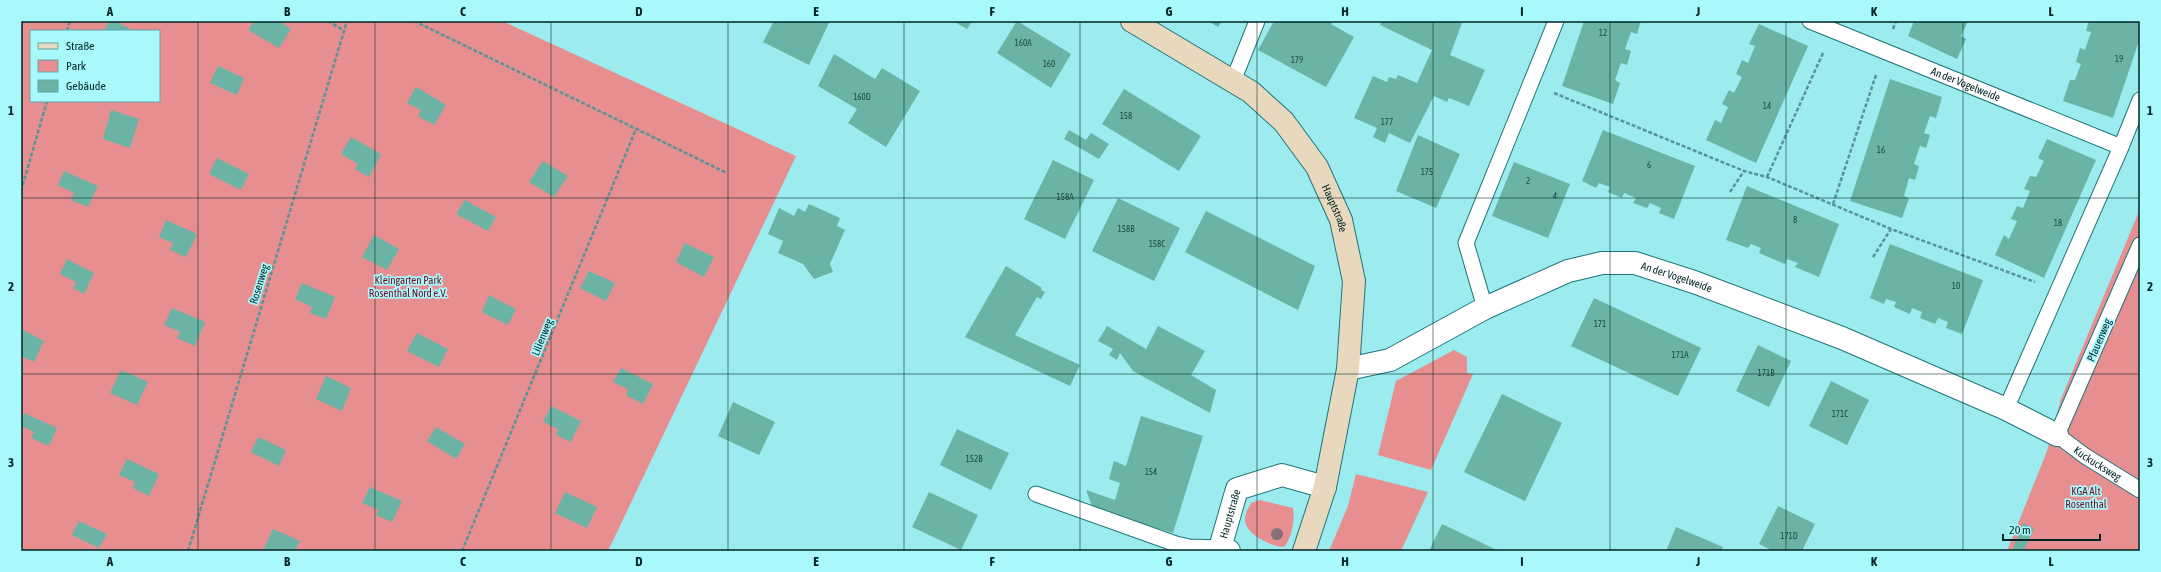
<svg xmlns="http://www.w3.org/2000/svg" width="2161" height="572" font-family="'Asap Condensed',sans-serif">
  <style>
    .green { fill: #e78e90; fill-rule: evenodd }
    .building { fill: #6bb4a5 }
    .lines { fill: none; stroke-linecap: round; stroke-linejoin: round }
    .lane-casing { stroke: #207579; stroke-width: 17 }
    .street-casing { stroke: #207579; stroke-width: 24 }
    .secondary-casing { stroke: #207579; stroke-width: 24 }
    .path { stroke: #589496; stroke-width: 2.5; stroke-dasharray: 4 2; stroke-linecap: butt }
    .lane { stroke: #fff; stroke-width: 15 }
    .street { stroke: #fff; stroke-width: 22 }
    .secondary { stroke: #e8d9be; stroke-width: 22 }
    .tree { fill: #85707c }
    .grid { fill: none; stroke: #012425; stroke-width: 1; stroke-opacity: 0.55 }
    .labels { text-anchor: middle; stroke-width: 3.5; stroke-linejoin: round; paint-order: stroke }
    .number-label { font-size: 9px; fill: #1c4845 }
    .street-label { font-size: 11px; fill: #012425; stroke: #a9f9fc }
    .park-label { font-size: 11px; fill: #720c1f; stroke: #a9f9fc }
    .neatline { fill: none; stroke: #012425; stroke-width: 1.5 }
    .grid-label { font-size: 13px; text-anchor: middle; font-weight: bold; fill: #012425 }
  </style>
  <rect width="100%" height="100%" fill="#9cebee"/>
  <!-- green -->
  <path class="green" d="M 21,21 L 502,21 L 796,156 L 608,551 L 21,551 ZM 31,31 L 159,31 L 159,101 L 31,101 Z
    M 2140,209 L 2140,551 L 2007,551 L 2047,451 L 2061,399 Z
    M 1454,350 L 1467,357 L 1467,373 L 1473,374 L 1431,470 L 1378,455 L 1396,381 Z
    M 1356,474 L 1428,492 L 1401,551 L 1329,551 L 1348,506 Z
    M 1260,500 L 1293,508 C 1295,520 1292,538 1284,547 C 1273,547 1249,536 1246,524 C 1243,516 1248,509 1251,503 Z"/>
  <!-- building -->
  <path class="building" d="M 109,21 L 115,21 L 134,31 L 104,31 Z
    M 254,21 L 279,21 L 291,29 L 279,48 L 248,30 Z
    M 774,21 L 825,21 L 829,23 L 809,65 L 763,42 Z
    M 953,21 L 972,21 L 967,29 Z
    M 1017,21 L 1071,54 L 1051,88 L 997,53 Z
    M 1208,21 L 1222,21 L 1218,27 Z
    M 1274,21 L 1333,21 L 1331,24 L 1354,37 L 1326,87 L 1258,50 Z
    M 1382,21 L 1458,21 L 1462,23 L 1450,55 L 1485,70 L 1469,106 L 1449,98 L 1447,102 L 1434,96 L 1410,143 L 1389,133 L 1385,143 L 1373,137 L 1377,128 L 1354,118 L 1373,76 L 1387,82 L 1389,77 L 1396,79 L 1398,75 L 1417,83 L 1432,50 L 1380,25 Z
    M 1584,21 L 1641,21 L 1637,34 L 1631,32 L 1625,49 L 1631,51 L 1627,65 L 1621,63 L 1615,80 L 1620,83 L 1613,104 L 1562,86 Z
    M 1914,21 L 1968,21 L 1961,36 L 1966,39 L 1957,59 L 1908,36 Z
    M 2089,21 L 2140,21 L 2140,38 L 2113,118 L 2063,101 L 2070,80 L 2075,80 L 2081,64 L 2076,62 L 2080,48 L 2085,50 L 2091,32 L 2086,31 Z
    M 1759,24 L 1808,46 L 1756,163 L 1706,140 L 1715,120 L 1721,123 L 1728,107 L 1722,104 L 1729,90 L 1734,93 L 1742,77 L 1736,74 L 1742,60 L 1748,63 L 1755,46 L 1749,44 Z
    M 834,54 L 875,79 L 882,68 L 920,91 L 886,147 L 848,123 L 857,109 L 818,86 Z
    M 218,66 L 244,78 L 237,95 L 210,83 Z
    M 1890,79 L 1942,97 L 1936,118 L 1930,116 L 1924,133 L 1930,135 L 1926,148 L 1920,146 L 1914,164 L 1919,166 L 1915,180 L 1909,178 L 1904,196 L 1909,198 L 1902,218 L 1850,201 Z
    M 416,87 L 446,105 L 434,125 L 418,116 L 421,110 L 407,103 Z
    M 1124,89 L 1201,136 L 1179,171 L 1102,124 Z
    M 111,110 L 139,119 L 130,148 L 103,139 Z
    M 1069,130 L 1086,140 L 1091,133 L 1109,144 L 1099,159 L 1064,139 Z
    M 1603,130 L 1695,166 L 1674,219 L 1659,213 L 1661,208 L 1650,203 L 1647,208 L 1633,203 L 1636,198 L 1624,193 L 1622,198 L 1608,192 L 1610,187 L 1599,183 L 1596,188 L 1582,181 Z
    M 1418,135 L 1460,154 L 1436,208 L 1396,191 Z
    M 351,137 L 381,154 L 369,177 L 355,169 L 358,164 L 341,154 Z
    M 2047,139 L 2096,160 L 2044,278 L 1995,255 L 2004,235 L 2009,239 L 2017,221 L 2011,219 L 2017,206 L 2023,208 L 2030,191 L 2024,189 L 2030,176 L 2036,177 L 2044,161 L 2038,158 Z
    M 217,158 L 249,174 L 241,190 L 209,174 Z
    M 1053,160 L 1094,180 L 1065,239 L 1024,219 Z
    M 543,161 L 568,176 L 554,197 L 529,182 Z
    M 1514,162 L 1570,184 L 1548,238 L 1492,216 Z
    M 64,171 L 98,186 L 88,207 L 71,200 L 74,193 L 58,185 Z
    M 1747,186 L 1839,224 L 1819,277 L 1795,267 L 1798,263 L 1787,259 L 1785,264 L 1759,253 L 1761,248 L 1751,244 L 1748,248 L 1726,240 Z
    M 1118,198 L 1180,228 L 1154,281 L 1092,251 Z
    M 465,200 L 496,217 L 488,231 L 456,214 Z
    M 809,204 L 840,218 L 837,226 L 845,230 L 830,264 L 833,272 L 814,279 L 803,264 L 778,253 L 783,241 L 768,234 L 779,208 L 794,216 L 798,208 L 805,212 Z
    M 1206,211 L 1315,266 L 1298,310 L 1185,252 Z
    M 166,220 L 197,234 L 186,257 L 170,250 L 173,243 L 159,237 Z
    M 374,235 L 399,249 L 387,270 L 362,257 Z
    M 685,243 L 714,257 L 704,277 L 676,262 Z
    M 1890,244 L 1983,280 L 1962,334 L 1946,328 L 1948,322 L 1938,318 L 1935,324 L 1920,318 L 1922,312 L 1912,308 L 1910,314 L 1894,307 L 1896,302 L 1886,299 L 1884,304 L 1870,298 Z
    M 67,259 L 94,273 L 84,294 L 73,288 L 76,282 L 60,274 Z
    M 1006,266 L 1042,288 L 1041,290 L 1045,292 L 1041,299 L 1037,297 L 1015,335 L 1080,365 L 1070,386 L 965,337 Z
    M 589,271 L 615,283 L 606,301 L 580,288 Z
    M 302,283 L 335,297 L 326,319 L 310,313 L 312,307 L 295,299 Z
    M 489,295 L 516,309 L 508,325 L 482,312 Z
    M 1594,298 L 1701,348 L 1678,396 L 1571,346 Z
    M 172,308 L 205,322 L 195,346 L 177,338 L 180,332 L 164,325 Z
    M 1107,326 L 1146,349 L 1158,326 L 1205,351 L 1191,375 L 1216,390 L 1210,413 L 1133,371 L 1120,353 L 1117,360 L 1109,355 L 1113,349 L 1098,341 Z
    M 21,329 L 44,341 L 34,362 L 21,356 Z
    M 417,333 L 448,349 L 439,367 L 407,351 Z
    M 1758,345 L 1791,361 L 1769,407 L 1736,391 Z
    M 621,368 L 653,384 L 643,404 L 626,395 L 628,389 L 613,382 Z
    M 121,370 L 148,382 L 137,405 L 110,393 Z
    M 326,376 L 351,388 L 342,411 L 316,399 Z
    M 1831,381 L 1869,400 L 1847,445 L 1809,426 Z
    M 1502,394 L 1562,423 L 1525,501 L 1464,472 Z
    M 733,402 L 775,422 L 759,455 L 718,436 Z
    M 551,406 L 581,421 L 571,442 L 556,435 L 558,429 L 543,422 Z
    M 24,413 L 57,428 L 49,446 L 31,438 L 34,432 L 21,426 Z
    M 1141,416 L 1203,436 L 1173,533 L 1093,509 L 1086,490 L 1115,500 L 1120,483 L 1109,479 L 1114,461 L 1126,466 Z
    M 436,427 L 465,444 L 456,459 L 427,441 Z
    M 957,429 L 1009,453 L 991,490 L 940,465 Z
    M 258,437 L 286,450 L 279,466 L 251,452 Z
    M 127,459 L 159,474 L 149,496 L 133,488 L 135,482 L 119,475 Z
    M 370,487 L 402,501 L 392,522 L 376,515 L 379,510 L 362,503 Z
    M 565,492 L 597,507 L 587,528 L 555,513 Z
    M 929,492 L 978,515 L 961,550 L 912,527 Z
    M 1778,506 L 1815,524 L 1802,551 L 1773,551 L 1759,544 Z
    M 79,521 L 107,534 L 99,548 L 72,535 Z
    M 2023,523 L 2034,528 L 2024,551 L 2012,551 Z
    M 1442,524 L 1499,551 L 1429,551 Z
    M 1676,527 L 1723,547 L 1721,551 L 1666,551 Z
    M 273,529 L 300,541 L 295,551 L 263,550 Z"/>
  <g class="lines">
    <defs>
      <g id="lane">
        <path id="s1" d="M 1810,21 L 2121,147"/>
        <path d="M 1233,81 L 1257,21"/>
        <path id="s2" d="M 2140,245 L 2057,435 L 2085,456 L 2140,490"/>
        <path d="M 1485,308 L 1466,243 L 1556,21"/>
        <path d="M 2006,409 L 2121,147 L 2140,100"/>
        <path d="M 1036,494 L 1176,544 L 1189,547 L 1220,548"/>
      </g>
      <g id="street">
        <path id="s3" d="M 1348,369 L 1390,360 L 1485,308 L 1568,271 L 1602,263 L 1635,263 L 1694,282 L 1842,338 L 2006,409 L 2057,435"/>
        <path id="s4" d="M 1229,551 L 1220,548 L 1237,489 L 1282,475 L 1325,487"/>
      </g>
      <g id="secondary">
        <path id="s5" d="M 1132,21 L 1251,92 L 1284,122 L 1317,167 L 1341,220 L 1354,281 L 1348,369 L 1325,487 L 1304,551"/>
      </g>
    </defs>
    <!-- lane casing -->
    <use href="#lane" class="lane-casing"/>
    <!-- street casing -->
    <use href="#street" class="street-casing"/>
    <!-- secondary casing -->
    <use href="#secondary" class="secondary-casing"/>
    <!-- path -->
    <path class="path" d="M 328,21 L 343,30
      M 414,21 L 727,173
      M 1893,29 L 1896,21
      M 67,31 L 70,21
      M 1554,93 L 1744,171 L 1767,177 L 1891,229 L 2035,282
      M 1767,177 L 1823,53
      M 21,191 L 47,101
      M 1730,192 L 1744,171
      M 1833,204 L 1876,75
      M 1873,257 L 1891,229
      M 188,551 L 347,21
      M 462,551 L 636,129"/>
    <!-- lane -->
    <use href="#lane" class="lane"/>
    <!-- street -->
    <use href="#street" class="street"/>
    <!-- secondary -->
    <use href="#secondary" class="secondary"/>
  </g>
  <!-- trees -->
  <circle class="tree" cx="1277" cy="534" r="6"/>
  <!-- grid -->
  <path class="grid" d="M 198,21 L 198,551M 375,21 L 375,551M 551,21 L 551,551M 728,21 L 728,551M 904,21 L 904,551M 1080,21 L 1080,551M 1257,21 L 1257,551M 1433,21 L 1433,551M 1610,21 L 1610,551M 1786,21 L 1786,551M 1963,21 L 1963,551M 21,198 L 2140,198M 21,374 L 2140,374"/>
  <g class="labels">
    <!-- number labels -->
    <g class="number-label">
      <text x="1603" y="36">12</text>
      <text x="1023" y="46">160A</text>
      <text x="2119" y="62">19</text>
      <text x="1297" y="63">179</text>
      <text x="1049" y="67">160</text>
      <text x="862" y="100">160D</text>
      <text x="1767" y="109">14</text>
      <text x="1126" y="119">158</text>
      <text x="1387" y="125">177</text>
      <text x="1881" y="153">16</text>
      <text x="1649" y="168">6</text>
      <text x="1427" y="175">175</text>
      <text x="1528" y="184">2</text>
      <text x="1555" y="199">4</text>
      <text x="1065" y="200">158A</text>
      <text x="1795" y="223">8</text>
      <text x="2058" y="226">18</text>
      <text x="1126" y="232">158B</text>
      <text x="1157" y="247">158C</text>
      <text x="1956" y="289">10</text>
      <text x="1600" y="327">171</text>
      <text x="1680" y="358">171A</text>
      <text x="1766" y="376">171B</text>
      <text x="1840" y="417">171C</text>
      <text x="974" y="462">152B</text>
      <text x="1151" y="475">154</text>
      <text x="1789" y="539">171D</text>
    </g>
    <!-- street labels -->
    <g class="street-label">
      <text dy="4" stroke="none"><textPath href="#s1" startOffset="168">An der Vogelweide</textPath></text>
      <text dy="4" stroke="none"><textPath href="#s5" startOffset="284">Hauptstraße</textPath></text>
      <text dy="4" stroke="none"><textPath href="#s3" startOffset="354">An der Vogelweide</textPath></text>
      <text transform="translate(259 284) rotate(-73)" y="4">Rosenweg</text>
      <text transform="translate(542 337) rotate(-68)" y="4">Lilienweg</text>
      <text transform="translate(2099 340) rotate(-67)" y="4">Pfauenweg</text>
      <text dy="4" stroke="none"><textPath href="#s2" startOffset="257">Kuckucksweg</textPath></text>
      <text dy="4" stroke="none"><textPath href="#s4" startOffset="45">Hauptstraße</textPath></text>
    </g>
    <!-- park labels -->
    <g class="park-label">
      <text x="408" y="284">Kleingarten Park<tspan x="408" dy="13">Rosenthal Nord e.V.</tspan></text>
      <text x="2086" y="495">KGA Alt<tspan x="2086" dy="13">Rosenthal</tspan></text>
    </g>
  </g>
  <!-- border -->
  <rect width="2161" height="572" fill="none" stroke="#a9f9fc" stroke-width="44"/>
  <!-- legend -->
  <rect x="30" y="30" width="130" height="72" fill="#a9f9fc" stroke="#66a4a6"/>
  <rect x="38" y="43" width="20" height="6" fill="#e8d9be" stroke="#66a4a6"/>
  <text x="66" y="50" font-size="12" fill="#012425">Straße</text>
  <rect x="38" y="60" width="20" height="12" fill="#e78e90" stroke="#66a4a6"/>
  <text x="66" y="70" font-size="12" fill="#012425">Park</text>
  <rect x="38" y="80" width="20" height="12" fill="#6bb4a5" stroke="#66a4a6"/>
  <text x="66" y="90" font-size="12" fill="#012425">Gebäude</text>
  <!-- scale -->
  <path d="M2003 534v6h97v-6" fill="none" stroke="#012425" stroke-width="2"/>
  <text x="2009" y="534" font-size="12" fill="#012425" stroke="#a9f9fc" stroke-width="3" paint-order="stroke">20 m</text>
  <rect x="22" y="22" width="2117" height="528" class="neatline"/>
  <g class="grid-label">
    <text x="110" y="16">A</text>
    <text x="287" y="16">B</text>
    <text x="463" y="16">C</text>
    <text x="639" y="16">D</text>
    <text x="816" y="16">E</text>
    <text x="992" y="16">F</text>
    <text x="1169" y="16">G</text>
    <text x="1345" y="16">H</text>
    <text x="1522" y="16">I</text>
    <text x="1698" y="16">J</text>
    <text x="1874" y="16">K</text>
    <text x="2051" y="16">L</text>
    <text x="11" y="115">1</text>
    <text x="2150" y="115">1</text>
    <text x="11" y="291">2</text>
    <text x="2150" y="291">2</text>
    <text x="11" y="467">3</text>
    <text x="2150" y="467">3</text>
    <text x="110" y="566">A</text>
    <text x="287" y="566">B</text>
    <text x="463" y="566">C</text>
    <text x="639" y="566">D</text>
    <text x="816" y="566">E</text>
    <text x="992" y="566">F</text>
    <text x="1169" y="566">G</text>
    <text x="1345" y="566">H</text>
    <text x="1522" y="566">I</text>
    <text x="1698" y="566">J</text>
    <text x="1874" y="566">K</text>
    <text x="2051" y="566">L</text>
  </g>
</svg>
